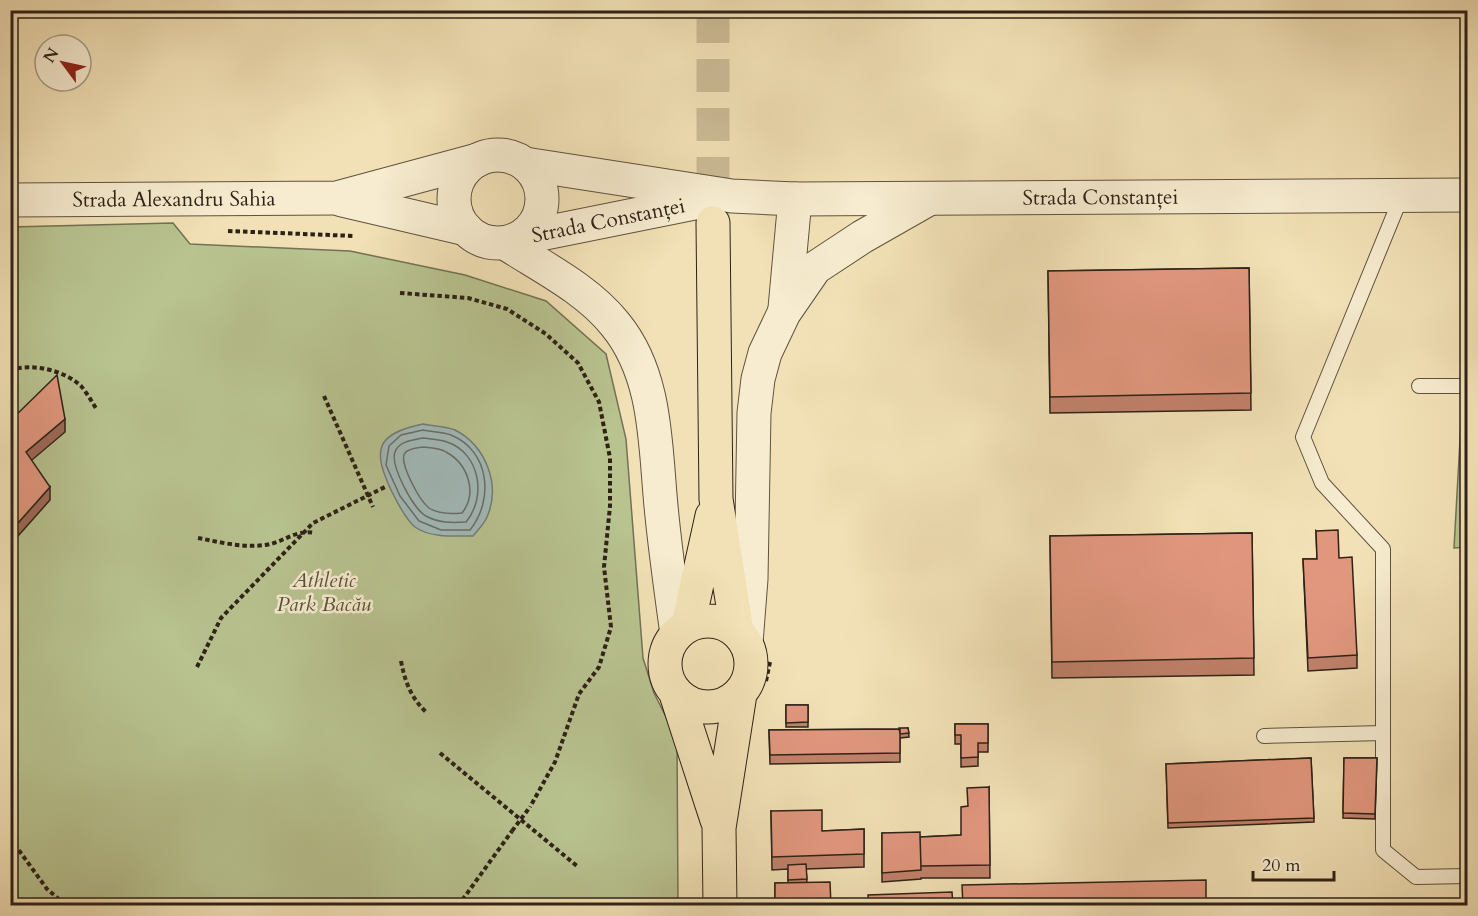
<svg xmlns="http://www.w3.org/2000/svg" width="1478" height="916" font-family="Cardo,serif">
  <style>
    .green { fill: #b8c390; stroke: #737254; stroke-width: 1.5 }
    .water { fill: #a1baba; stroke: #737d79; stroke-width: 1.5 }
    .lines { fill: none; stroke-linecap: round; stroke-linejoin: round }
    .shore { stroke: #686e68; stroke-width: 1.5 }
    .primary-tunnel { stroke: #cbbb96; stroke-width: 33; stroke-dasharray: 33 16; stroke-linecap: butt }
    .service-casing { stroke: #5f523f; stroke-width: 16 }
    .tertiary-casing { stroke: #5f523f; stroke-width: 35 }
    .primary-casing { stroke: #2e2217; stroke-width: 35 }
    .path { stroke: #2e2217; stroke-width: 4; stroke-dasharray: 4.5 3; stroke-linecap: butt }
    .service { stroke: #f7ecd0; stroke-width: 14 }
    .tertiary { stroke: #f7ecd0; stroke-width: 33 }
    .primary { stroke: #f2e1b6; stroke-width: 33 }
    .path-bridge { stroke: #2e2217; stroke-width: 4; stroke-dasharray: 4.5 3; stroke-linecap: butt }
    .wall { fill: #c2826c; stroke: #2e2217; stroke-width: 1.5 }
    .shaded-wall { fill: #9e6a58; stroke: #2e2217; stroke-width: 1.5 }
    .building { fill: #e1977e; stroke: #2e2217; stroke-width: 1.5 }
    .labels { text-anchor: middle; stroke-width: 5; stroke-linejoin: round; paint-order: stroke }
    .street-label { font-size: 21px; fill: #2e2217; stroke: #f7ecd0 }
    .park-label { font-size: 21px; font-style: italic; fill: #57523b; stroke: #f7ecd0 }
  </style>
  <rect width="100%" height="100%" fill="#f2e1b6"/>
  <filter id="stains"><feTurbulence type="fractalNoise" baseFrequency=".00333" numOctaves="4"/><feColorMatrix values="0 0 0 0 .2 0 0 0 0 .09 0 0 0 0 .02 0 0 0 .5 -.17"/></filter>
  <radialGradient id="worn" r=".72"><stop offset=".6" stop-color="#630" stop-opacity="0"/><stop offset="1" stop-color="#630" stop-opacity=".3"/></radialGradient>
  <!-- green -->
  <path class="green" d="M 173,223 L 190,244 L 350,251 L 465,275 L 546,301 L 606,354 L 626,439 L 643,658 L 654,693 L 677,739 L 678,905 L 11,905 L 11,227 Z
    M 1463,386 L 1467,386 L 1467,547 L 1454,548 Z"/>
  <!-- water -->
  <path class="water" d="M 423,424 C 432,426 446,426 455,430 C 486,446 501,485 487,517 C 484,524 478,530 473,536 C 455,536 430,538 415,527 C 406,520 397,502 392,492 C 372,450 375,434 423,424 Z"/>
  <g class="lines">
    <!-- shore -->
    <path class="shore" d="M 423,430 C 432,432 443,432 451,435 C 490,451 494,500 470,530 L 441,530 L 419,521 L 400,496 L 386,465 L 389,446 L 401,435 Z
      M 423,438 C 430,439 440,439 447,442 C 480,453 487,497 466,522 C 452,523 438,523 426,516 C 413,509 390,465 395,452 C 399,441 413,440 423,438 Z
      M 423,447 C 430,448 440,448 446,452 C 468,464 478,493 462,513 C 452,514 438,514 429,508 C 420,501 398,462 405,453 C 409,448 418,448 423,447 Z"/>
    <!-- primary-tunnel -->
    <path class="primary-tunnel" d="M 713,10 L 713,222"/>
    <defs>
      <path id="service" d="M 1402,195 L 1303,437 L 1322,483 L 1383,549 L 1383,850 L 1416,877 L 1468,876
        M 1419,386 L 1468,386
        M 1264,736 L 1383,733"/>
      <g id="tertiary">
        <circle cx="498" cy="199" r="44"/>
        <path id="s1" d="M 525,164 L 732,196 L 795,199 L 1468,195"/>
        <path id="s2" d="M 10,200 L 337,198 L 478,160"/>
        <path d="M 342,200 L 466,229"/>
        <path id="s3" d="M 520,238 L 709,200"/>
        <path d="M 505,243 C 542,267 587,289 615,324 C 657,375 655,444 661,506 C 665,549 671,591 677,634"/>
        <path d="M 785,308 L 795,199"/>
        <path d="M 746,643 L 751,579 L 754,413 L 758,379 L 765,353 L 784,313 L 815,268 L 862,237 L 927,200"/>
      </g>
      <path id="primary" d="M 713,223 L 716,499 L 737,631
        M665 664a43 43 0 1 1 86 0a43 43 0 1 1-86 0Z
        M 688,625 L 712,516
        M 676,694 L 717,820
        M 720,906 L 719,828 L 740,694"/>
    </defs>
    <!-- service casing -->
    <use href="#service" class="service-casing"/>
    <!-- tertiary casing -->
    <use href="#tertiary" class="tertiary-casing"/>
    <!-- primary casing -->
    <use href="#primary" class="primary-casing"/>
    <!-- path -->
    <path class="path" d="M 228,231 L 355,236
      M 400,293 L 468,298 L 507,309 L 546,334 L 578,363 L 599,402 L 610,458 L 610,506 L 604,567 L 611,627 L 599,667 L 579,694 L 555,762 L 530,807
      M 10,370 C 32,363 64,370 81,386 C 87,393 92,402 97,410
      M 324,396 L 373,507
      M 198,538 C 219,542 242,548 265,545 C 283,543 295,529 315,533
      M 401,661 C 405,682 411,698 427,713
      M 197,667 L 221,618 L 313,523 L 385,487
      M 766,681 L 770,662
      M 440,753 L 577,866
      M 10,838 L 47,889 L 67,906
      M 458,906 L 512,831"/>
    <!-- service -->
    <use href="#service" class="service"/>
    <!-- tertiary -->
    <use href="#tertiary" class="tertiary"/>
    <!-- primary -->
    <use href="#primary" class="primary"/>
    <!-- path-bridge -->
    <path class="path-bridge" d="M 512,831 L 530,807"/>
  </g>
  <!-- wall -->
  <path class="wall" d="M 1249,268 L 1251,410 L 1050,413 L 1048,271 Z
    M 1316,531 L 1339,558 L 1357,655 L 1357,668 L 1308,671 L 1303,559 L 1317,559 Z
    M 1252,533 L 1254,675 L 1052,678 L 1050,536 Z
    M 786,705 L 808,705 L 808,727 L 786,727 Z
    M 955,724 L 988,724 L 988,752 L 978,752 L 978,766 L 961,767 L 961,744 L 955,744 Z
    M 908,728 L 909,737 L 900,738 L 900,762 L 770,764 L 769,730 L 899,729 Z
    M 1311,758 L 1314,822 L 1168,828 L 1166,764 Z
    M 1344,758 L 1377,758 L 1375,819 L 1343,818 Z
    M 989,787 L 990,878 L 921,878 L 921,879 L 882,882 L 882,833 L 920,837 L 961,835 L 968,806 Z
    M 771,811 L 822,831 L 864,829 L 864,867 L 806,869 L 807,883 L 831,906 L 775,906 L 775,883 L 788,883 L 788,869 L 772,870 Z"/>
  <!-- shaded-wall -->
  <path class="shaded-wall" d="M 65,419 L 65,432 L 26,465 L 26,452 Z
    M 50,487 L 50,500 L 10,545 L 10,532 Z"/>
  <!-- building -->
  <path class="building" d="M 1249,268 L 1251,393 L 1050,397 L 1048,271 Z
    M 57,375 L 65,419 L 26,452 L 50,487 L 10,532 L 10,421 Z
    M 1338,530 L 1339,558 L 1352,557 L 1357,655 L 1308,658 L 1303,559 L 1317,559 L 1316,531 Z
    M 1252,533 L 1254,658 L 1052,662 L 1050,536 Z
    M 786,705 L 808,705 L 808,722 L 786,723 Z
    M 955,724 L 988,724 L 988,743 L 978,743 L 978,757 L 961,758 L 961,735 L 955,735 Z
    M 899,728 L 908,728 L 909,733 L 900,734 Z
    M 900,729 L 900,753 L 770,755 L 769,730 Z
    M 1311,758 L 1314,818 L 1168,823 L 1166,764 Z
    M 1344,758 L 1377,758 L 1375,814 L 1343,813 Z
    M 989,787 L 990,865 L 921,866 L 920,837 L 961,835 L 961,807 L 968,806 L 967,788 Z
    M 822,810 L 822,831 L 864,829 L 864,854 L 772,857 L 771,811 Z
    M 920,832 L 921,870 L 882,873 L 882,833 Z
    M 806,864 L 807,879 L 788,880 L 788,865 Z
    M 1206,880 L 1206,906 L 963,906 L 962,885 Z
    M 830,882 L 831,906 L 798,906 L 798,902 L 775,902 L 775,883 Z
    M 952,892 L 953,906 L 869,906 L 868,895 Z"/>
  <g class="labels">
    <!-- street labels -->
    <g class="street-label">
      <text dy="7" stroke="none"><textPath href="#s1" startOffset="578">Strada Constanței</textPath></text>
      <text dy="7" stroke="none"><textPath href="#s2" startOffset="164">Strada Alexandru Sahia</textPath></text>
      <text dy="7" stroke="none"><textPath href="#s3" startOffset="90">Strada Constanței</textPath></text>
    </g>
    <!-- park labels -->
    <g class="park-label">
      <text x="324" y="587">Athletic<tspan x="324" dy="24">Park Bacău</tspan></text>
    </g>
  </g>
  <!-- margin -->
  <rect width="1478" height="916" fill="none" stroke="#f2e1b6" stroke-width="36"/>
  <rect x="12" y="12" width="1454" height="892" fill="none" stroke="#2e2217" stroke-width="3"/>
  <rect x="18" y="18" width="1442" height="880" fill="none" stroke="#2e2217" stroke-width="1.5"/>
  <!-- north arrow -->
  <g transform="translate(63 63) rotate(303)"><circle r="28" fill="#f7ecd0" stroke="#a79b86" stroke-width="1.5"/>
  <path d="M0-4.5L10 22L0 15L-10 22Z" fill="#8f2418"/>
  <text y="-9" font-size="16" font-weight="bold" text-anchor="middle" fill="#2e2217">N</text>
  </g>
  <!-- scale -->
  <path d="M1253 871v9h81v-9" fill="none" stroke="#2e2217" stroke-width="3"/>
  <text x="1262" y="871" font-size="18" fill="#2e2217" stroke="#f7ecd0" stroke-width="4.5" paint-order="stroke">20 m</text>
  <rect width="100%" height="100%" filter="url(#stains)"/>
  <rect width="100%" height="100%" fill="url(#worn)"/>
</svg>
